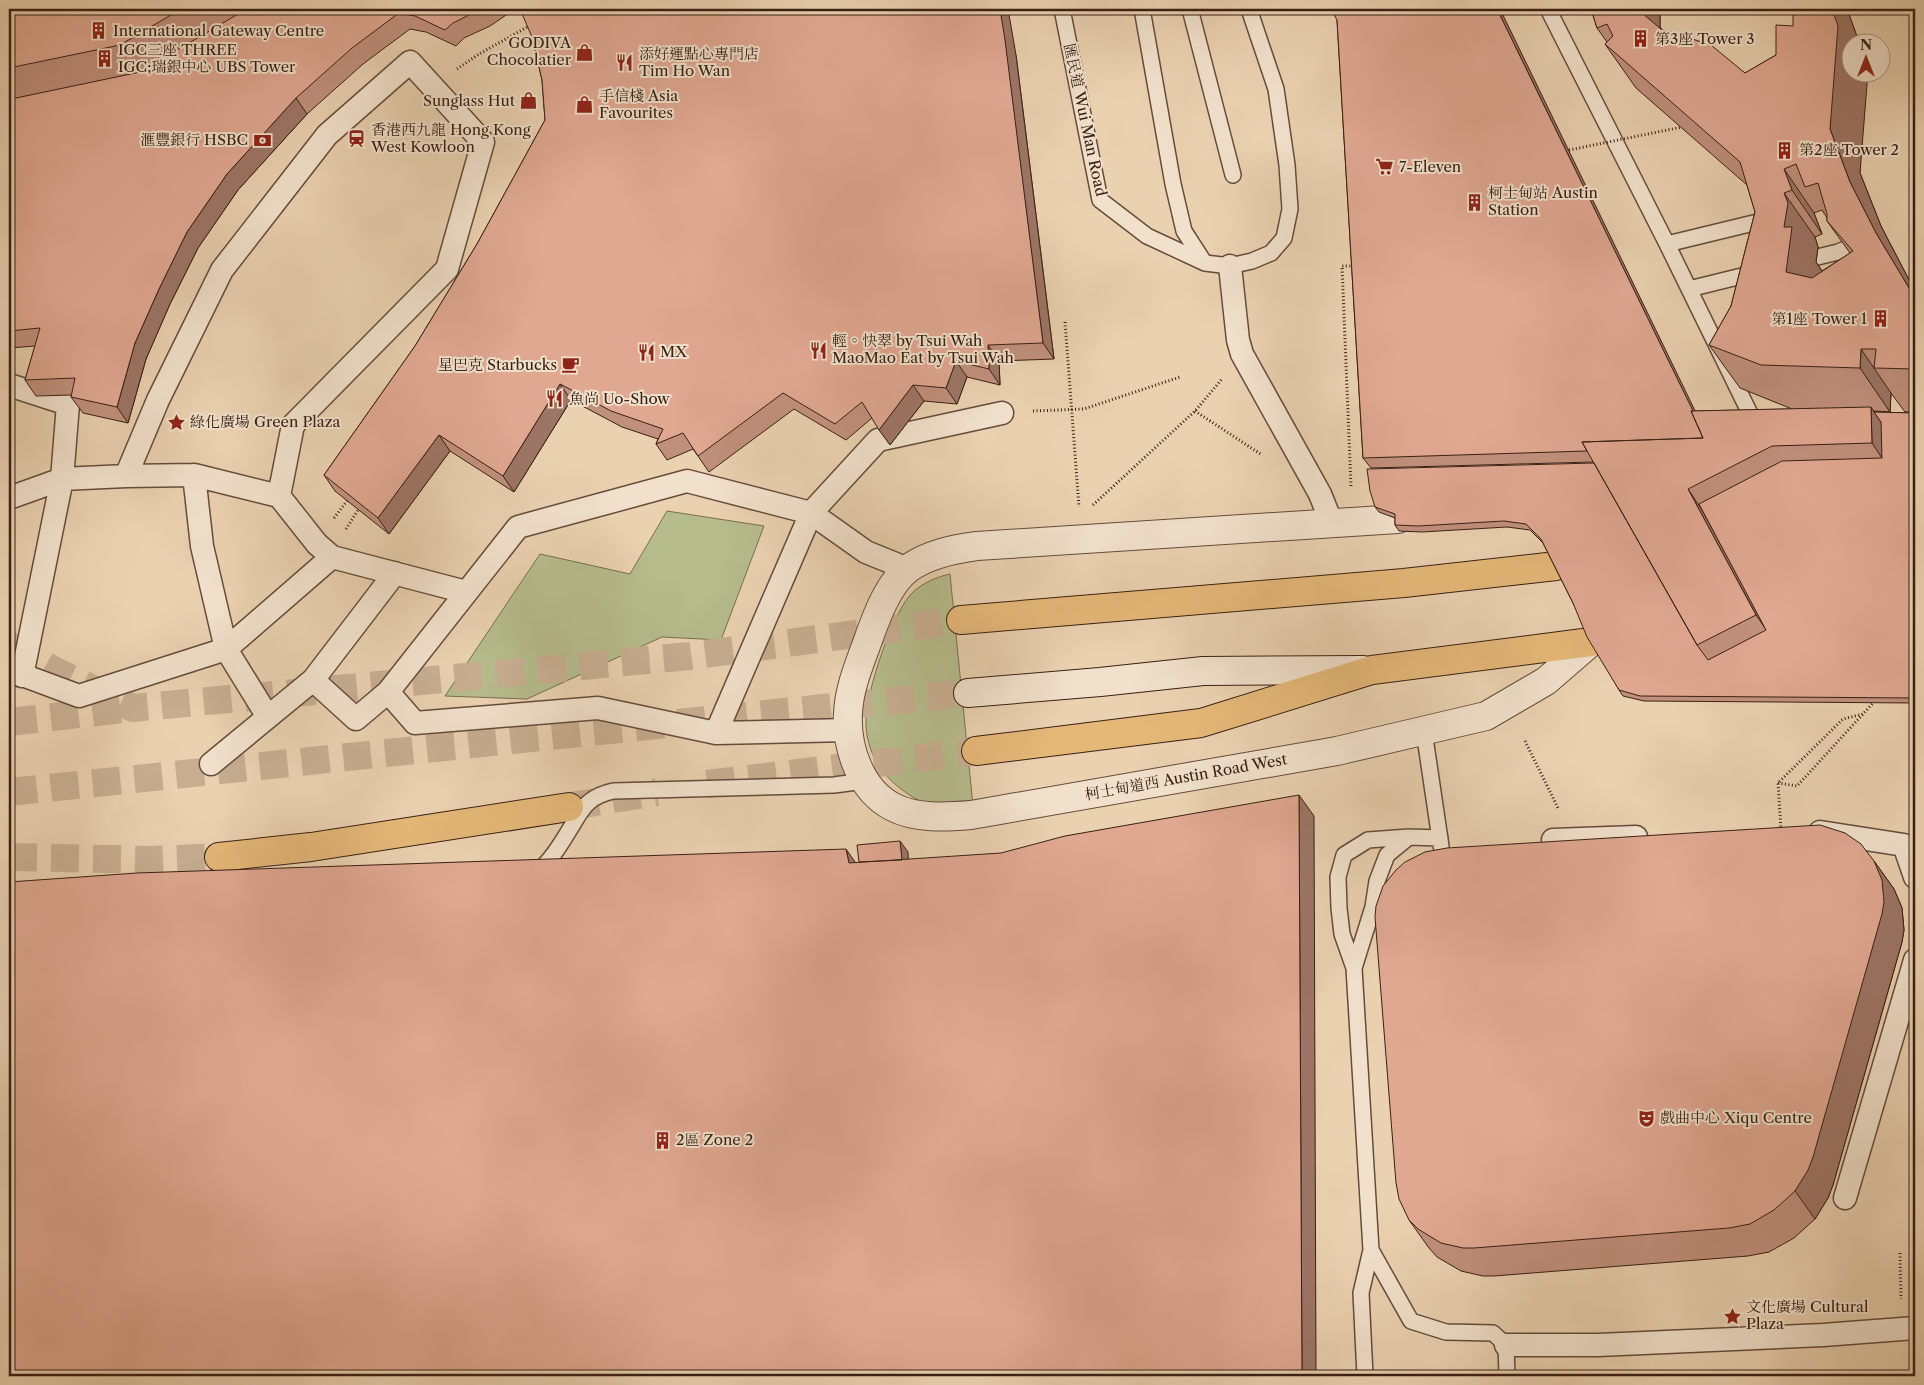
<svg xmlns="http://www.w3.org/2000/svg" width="1924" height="1385" font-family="'Libre Caslon Text','Noto Serif TC',serif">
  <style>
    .green { fill: #b6bc8c; stroke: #786e50 }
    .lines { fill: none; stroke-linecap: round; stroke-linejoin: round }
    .secondary-tunnel { stroke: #c7ae91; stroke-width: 28; stroke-dasharray: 28 14; stroke-linecap: butt }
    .primary-tunnel { stroke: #c7ae91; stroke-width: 28; stroke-dasharray: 28 14; stroke-linecap: butt }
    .service-casing { stroke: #654c3b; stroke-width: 18 }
    .pedestrian-casing { stroke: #654c3b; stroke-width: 25 }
    .tertiary-casing { stroke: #654c3b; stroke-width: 30 }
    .secondary-casing { stroke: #392014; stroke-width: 30 }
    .primary-casing { stroke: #392014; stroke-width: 30 }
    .path { stroke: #392014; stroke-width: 3; stroke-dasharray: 1 2.5; stroke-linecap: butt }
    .service { stroke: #f1e1cc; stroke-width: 15 }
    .pedestrian { stroke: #f1e1cc; stroke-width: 22 }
    .tertiary { stroke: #f1e1cc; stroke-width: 28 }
    .secondary { stroke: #f1e1cc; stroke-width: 28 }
    .primary { stroke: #e5b878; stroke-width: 28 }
    .path-bridge { stroke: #392014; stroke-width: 3; stroke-dasharray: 1 2.5; stroke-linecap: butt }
    .wall { fill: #c1907d; stroke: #392014; fill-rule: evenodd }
    .shaded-wall { fill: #9d7566; stroke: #392014 }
    .building { fill: #e0a791; stroke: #392014; fill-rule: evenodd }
    .labels { text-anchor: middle; stroke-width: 4; stroke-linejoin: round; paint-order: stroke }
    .poi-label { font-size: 15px; fill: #392014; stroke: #f1e1cc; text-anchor: start }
    .street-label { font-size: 15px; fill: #392014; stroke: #f1e1cc }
  </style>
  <rect width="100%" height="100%" fill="#ead1b0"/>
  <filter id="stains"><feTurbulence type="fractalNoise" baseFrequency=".004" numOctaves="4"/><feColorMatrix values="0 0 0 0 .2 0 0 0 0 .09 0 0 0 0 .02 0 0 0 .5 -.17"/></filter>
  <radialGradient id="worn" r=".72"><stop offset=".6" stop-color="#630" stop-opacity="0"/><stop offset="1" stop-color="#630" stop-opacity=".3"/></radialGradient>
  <!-- green -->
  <path class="green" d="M 667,511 L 764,526 L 721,640 L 662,637 L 527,699 L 445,696 L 540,554 L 630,574 Z
    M 950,574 L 973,806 C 961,805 930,805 920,801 C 899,790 879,773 871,750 C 868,742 866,732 866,724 C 864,697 893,610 913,592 C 923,583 936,577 950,574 Z"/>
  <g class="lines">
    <!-- secondary-tunnel -->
    <path class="secondary-tunnel" d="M 9,722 L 133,708
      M 9,792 L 968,693"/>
    <!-- primary-tunnel -->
    <path class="primary-tunnel" d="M 9,645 L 55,671 L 133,708 L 690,656 L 961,620
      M 707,784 L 976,751
      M 571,806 L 657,792
      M 9,857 L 153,860 L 219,857"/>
    <defs>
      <path id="service" d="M 1062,9 L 1100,200 L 1147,236 L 1205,263 L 1230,266 L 1252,261 L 1271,253 L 1284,238 L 1290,209 L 1287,165 L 1276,89 L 1249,9
        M 1142,9 L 1173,184 L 1184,231 L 1204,262
        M 1190,9 L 1233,175
        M 1548,9 L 1667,244 L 1757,428
        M 1667,244 L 1770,219
        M 1797,262 L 1838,252 L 1855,245 L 1860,235
        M 1689,289 L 1758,272
        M 1424,731 L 1441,846
        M 536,873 C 552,860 562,842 573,824 C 578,816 582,808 589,802 C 596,796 604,793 613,791 L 834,785 L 864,781
        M 1354,968 L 1373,907 L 1377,881 L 1387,855 L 1409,837
        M 1371,1250 L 1411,1321 L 1446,1332 L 1493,1333 L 1506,1345 L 1507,1376
        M 1365,1376 L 1361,1293 L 1371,1250 L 1354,968 L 1342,934 L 1339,908 L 1338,877 L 1344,855 L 1368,840 L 1409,837 L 1440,838"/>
      <path id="pedestrian" d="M 1230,266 L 1238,340 L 1242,354 L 1320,494 L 1332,524
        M 9,385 L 68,404 L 62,479 L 22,676
        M 194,475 L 202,546 L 226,649 L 268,717
        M 126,476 L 158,400 L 222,270 L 327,135 L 410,62 L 483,142 L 447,269 L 293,425 L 279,496
        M 9,498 L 62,479 L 126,476 L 194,475 L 279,496 L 317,544 L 332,557 L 466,592
        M 9,670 L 79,696 L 226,649 L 332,557
        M 313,680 L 395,573
        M 388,692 L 518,527 L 687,481 L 811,513 L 866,552 L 908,569
        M 716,733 L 811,513 L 878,440 L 1002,413
        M 211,764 L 313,680 L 356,719 L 388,692 L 415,723 L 598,708 L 716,733 L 848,730
        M 1820,832 L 1904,845 L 1915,877
        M 1553,840 L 1636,837
        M 1845,1198 L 1915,960
        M 1506,1345 L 1598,1345 L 1823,1335 L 1915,1328"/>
      <path id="tertiary" d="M 1398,519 L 977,546 C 953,549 929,554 909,568 C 888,583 875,620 867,643 C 859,665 849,689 848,713 C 846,747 860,790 893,807 C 916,819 946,817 971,815 L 1337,751 L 1486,716 L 1546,681 L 1591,642"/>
      <path id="secondary" d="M 968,693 L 1100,682 L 1203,671 L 1363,670"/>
      <path id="primary" d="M 961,620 L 1404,583 L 1556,566
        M 976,751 L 1201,723 L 1372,670 L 1591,642
        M 219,857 L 311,847 L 569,807"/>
    </defs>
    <!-- service casing -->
    <use href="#service" class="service-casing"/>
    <!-- pedestrian casing -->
    <use href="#pedestrian" class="pedestrian-casing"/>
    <!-- tertiary casing -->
    <use href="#tertiary" class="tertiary-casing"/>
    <!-- secondary casing -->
    <use href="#secondary" class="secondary-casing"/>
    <!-- primary casing -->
    <use href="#primary" class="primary-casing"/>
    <!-- path -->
    <path class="path" d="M 457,69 L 479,54 L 529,26
      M 1065,322 L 1079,507
      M 1033,411 L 1084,409 L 1180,377
      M 1195,411 L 1262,455
      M 1351,486 L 1342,266 L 1355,266
      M 1093,505 L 1195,411 L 1222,379
      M 334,518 L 350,497
      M 346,529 L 360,507
      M 1525,741 L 1559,810
      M 1778,783 L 1797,786 L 1863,714
      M 1781,830 L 1778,783 L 1843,719 L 1863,714 L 1874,702
      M 1900,1253 L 1901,1299"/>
    <!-- service -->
    <use href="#service" class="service"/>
    <!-- pedestrian -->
    <use href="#pedestrian" class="pedestrian"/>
    <!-- tertiary -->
    <use href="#tertiary" class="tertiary"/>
    <!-- secondary -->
    <use href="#secondary" class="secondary"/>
    <!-- primary -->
    <use href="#primary" class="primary"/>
    <!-- path-bridge -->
    <path class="path-bridge" d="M 1569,150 L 1682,127"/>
  </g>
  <!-- wall -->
  <path class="wall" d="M 9,9 L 515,9 L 490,26 L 464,38 L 456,46 L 426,32 L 410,29 L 363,64 L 307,114 L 238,190 L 198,248 L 170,304 L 146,359 L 128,423 L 83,413 L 71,397 L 72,395 L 36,396 L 25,380 L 35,346 L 9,348 Z
    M 1591,9 L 1675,9 L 1673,10 L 1660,10 L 1660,26 L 1661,29 L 1745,73 L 1776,55 L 1793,26 L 1847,9 L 1859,42 L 1852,42 L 1860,173 L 1881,226 L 1907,276 L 1915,291 L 1915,412 L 1905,412 L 1891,393 L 1890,412 L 1874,411 L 1874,412 L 1915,413 L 1915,703 L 1644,701 L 1623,696 L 1619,690 L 1573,603 L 1543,543 L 1530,530 L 1507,527 L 1422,532 L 1399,531 L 1395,525 L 1395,518 L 1379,512 L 1375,507 L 1594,463 L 1593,462 L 1371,468 L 1363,458 L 1337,20 L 1695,411 L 1792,409 L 1740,388 L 1709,345 L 1731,306 L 1755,212 L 1747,185 L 1636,88 L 1605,44 L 1607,42 L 1597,28 ZM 1822,210 L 1827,218 L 1827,221 L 1850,253 L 1822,271 L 1816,262 L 1818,247 L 1815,237 L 1822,234 L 1814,213 Z
    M 532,37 L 1016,55 L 1054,359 L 999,361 L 1000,385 L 967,377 L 957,404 L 924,401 L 890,445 L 872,418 L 846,440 L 794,409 L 709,472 L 693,449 L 667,460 L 656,444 L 658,439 L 622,427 L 571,400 L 514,492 L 450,451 L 389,534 L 335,491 L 324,475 L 415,346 L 477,244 L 545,120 L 542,80 Z
    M 1874,861 L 1894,889 L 1902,908 L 1904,930 L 1902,942 L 1833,1185 L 1828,1198 L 1815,1219 L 1794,1238 L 1769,1252 L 1748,1256 L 1494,1276 L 1483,1276 L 1461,1271 L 1437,1257 L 1429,1248 L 1409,1220 Z"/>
  <!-- shaded-wall -->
  <path class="shaded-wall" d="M 235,9 L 261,9 L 249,30 Z
    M 1000,9 L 1008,9 L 1016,55 L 1054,359 L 1043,343 Z
    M 1497,9 L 1500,9 L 1718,458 L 1710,447 Z
    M 1637,9 L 1659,9 L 1660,10 L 1660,26 L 1667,52 Z
    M 1832,9 L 1847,9 L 1859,42 L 1852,42 L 1852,72 L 1868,72 L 1860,173 L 1881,226 L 1907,276 L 1915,291 L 1915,298 L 1876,233 L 1850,182 L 1830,129 Z
    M 296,98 L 307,114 L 238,190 L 198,248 L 170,304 L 146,359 L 128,423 L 117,407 L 135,343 L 159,289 L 187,232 L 227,174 Z
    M 1784,169 L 1814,213 L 1822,234 L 1792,190 Z
    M 1784,193 L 1815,237 L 1818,247 L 1816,262 L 1822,271 L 1816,316 L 1786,272 L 1784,227 Z
    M 988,345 L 999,361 L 1000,385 L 989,369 Z
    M 1861,349 L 1891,393 L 1890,412 L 1860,368 Z
    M 956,361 L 967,377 L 957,404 L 946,388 Z
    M 560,384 L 571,400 L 514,492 L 503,476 Z
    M 913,385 L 924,401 L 890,445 L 879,430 Z
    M 1871,407 L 1885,428 L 1886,464 L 1872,443 Z
    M 439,435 L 450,451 L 389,534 L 378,518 Z
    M 1688,489 L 1702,510 L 1770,635 L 1756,615 Z
    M 1299,795 L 1314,816 L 1316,1376 L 1302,1376 Z
    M 900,841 L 908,852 L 909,875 L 902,864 Z
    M 846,849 L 860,869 L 849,863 Z
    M 1874,861 L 1894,889 L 1902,908 L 1904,930 L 1902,942 L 1833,1185 L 1828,1198 L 1815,1219 L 1795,1191 Z"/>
  <!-- building -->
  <path class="building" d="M 9,9 L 181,9 L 120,45 L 9,68 Z
    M 241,9 L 481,9 L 453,23 L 445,30 L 415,16 L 399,13 L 352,48 L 296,98 L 227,174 L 187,232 L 159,289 L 135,343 L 117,407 L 71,397 L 75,378 L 25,380 L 40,328 L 9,331 L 9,94 L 16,98 L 140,72 L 238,14 Z
    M 520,9 L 1000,9 L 1005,40 L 1043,343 L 988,345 L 989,369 L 956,361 L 946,388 L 913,385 L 879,430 L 862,402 L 835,424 L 783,393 L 698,456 L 683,433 L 656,444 L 663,429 L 611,411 L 560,384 L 503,476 L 439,435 L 378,518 L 324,475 L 415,346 L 477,244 L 545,120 L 542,80 L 532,37 Z
    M 1331,9 L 1497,9 L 1693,411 L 1691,411 L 1703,438 L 1582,442 L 1587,451 L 1363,458 L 1337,20 Z
    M 1591,9 L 1637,9 L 1661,29 L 1711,45 L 1745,73 L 1776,55 L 1776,25 L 1793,26 L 1793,9 L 1832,9 L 1838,26 L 1830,129 L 1850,182 L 1876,233 L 1915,298 L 1915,369 L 1874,368 L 1876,349 L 1861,349 L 1860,368 L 1761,365 L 1709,345 L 1731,306 L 1755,212 L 1740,162 L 1605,44 L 1613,36 L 1607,24 L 1597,28 ZM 1796,164 L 1805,187 L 1818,183 L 1827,214 L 1827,221 L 1853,251 L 1812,278 L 1786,272 L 1792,227 L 1784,227 L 1788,203 L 1784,193 L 1792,190 L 1784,169 Z
    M 1871,407 L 1872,443 L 1772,446 L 1688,489 L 1756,615 L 1697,645 L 1582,442 L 1703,438 L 1691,411 Z
    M 1874,412 L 1915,413 L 1915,698 L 1640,696 L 1619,690 L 1587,637 L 1573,603 L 1541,539 L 1526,524 L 1504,521 L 1418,526 L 1395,525 L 1395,514 L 1375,507 L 1370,491 L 1367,469 L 1594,463 L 1697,645 L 1708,660 L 1766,630 L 1699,504 L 1782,461 L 1882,458 L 1881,422 Z
    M 1299,795 L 1302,1376 L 9,1376 L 9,882 L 137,873 L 846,849 L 849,863 L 1001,853 L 1065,836 Z
    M 1820,825 L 1845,833 L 1861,844 L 1874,861 L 1882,880 L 1884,902 L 1882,914 L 1813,1157 L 1808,1170 L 1795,1191 L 1774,1210 L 1750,1224 L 1729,1228 L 1474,1248 L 1463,1248 L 1441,1243 L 1418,1229 L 1409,1220 L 1399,1199 L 1396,1183 L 1375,917 L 1376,906 L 1383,886 L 1396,870 L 1405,862 L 1425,852 L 1447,848 Z
    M 900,841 L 902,860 L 859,862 L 857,845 Z"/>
  <!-- icons -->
  <defs>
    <symbol id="building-bare" viewBox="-9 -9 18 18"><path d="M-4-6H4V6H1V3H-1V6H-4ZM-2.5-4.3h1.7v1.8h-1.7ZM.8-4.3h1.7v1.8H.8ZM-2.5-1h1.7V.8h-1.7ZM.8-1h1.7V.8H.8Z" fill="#8f2418" stroke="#f1e1cc" stroke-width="2.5" paint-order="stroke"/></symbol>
    <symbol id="shop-bare" viewBox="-9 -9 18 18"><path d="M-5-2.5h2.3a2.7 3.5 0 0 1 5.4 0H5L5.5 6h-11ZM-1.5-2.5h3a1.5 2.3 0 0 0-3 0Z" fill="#8f2418" stroke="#f1e1cc" stroke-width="2.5" paint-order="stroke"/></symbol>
    <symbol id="restaurant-bare" viewBox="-9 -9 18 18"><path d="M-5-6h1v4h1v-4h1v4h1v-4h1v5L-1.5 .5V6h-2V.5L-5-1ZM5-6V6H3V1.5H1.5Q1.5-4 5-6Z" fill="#8f2418" stroke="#f1e1cc" stroke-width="2.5" paint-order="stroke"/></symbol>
    <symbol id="station-bare" viewBox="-9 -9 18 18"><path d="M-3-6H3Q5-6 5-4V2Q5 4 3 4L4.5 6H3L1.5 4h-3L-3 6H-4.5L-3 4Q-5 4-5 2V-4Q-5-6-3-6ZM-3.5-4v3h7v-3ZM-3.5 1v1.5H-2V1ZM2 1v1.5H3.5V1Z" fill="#8f2418" stroke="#f1e1cc" stroke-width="2.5" paint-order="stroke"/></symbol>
    <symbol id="bank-bare" viewBox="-9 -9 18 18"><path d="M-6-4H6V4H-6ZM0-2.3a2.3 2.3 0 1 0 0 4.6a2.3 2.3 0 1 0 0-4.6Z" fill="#8f2418" stroke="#f1e1cc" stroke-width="2.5" paint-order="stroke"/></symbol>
    <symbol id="supermarket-bare" viewBox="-9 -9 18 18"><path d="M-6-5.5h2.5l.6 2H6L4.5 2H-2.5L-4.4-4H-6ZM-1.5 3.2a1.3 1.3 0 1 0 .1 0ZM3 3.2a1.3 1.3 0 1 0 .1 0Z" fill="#8f2418" stroke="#f1e1cc" stroke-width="2.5" paint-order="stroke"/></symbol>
    <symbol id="cafe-bare" viewBox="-9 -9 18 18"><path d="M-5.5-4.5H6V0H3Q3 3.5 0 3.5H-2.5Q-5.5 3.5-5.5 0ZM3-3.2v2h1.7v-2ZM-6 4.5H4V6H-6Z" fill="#8f2418" stroke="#f1e1cc" stroke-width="2.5" paint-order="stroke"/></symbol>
    <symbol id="sight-bare" viewBox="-9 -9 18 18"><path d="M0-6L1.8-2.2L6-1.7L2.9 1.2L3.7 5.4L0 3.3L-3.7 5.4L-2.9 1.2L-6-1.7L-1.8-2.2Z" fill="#8f2418" stroke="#f1e1cc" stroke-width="2.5" paint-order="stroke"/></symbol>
    <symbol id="theatre-bare" viewBox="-9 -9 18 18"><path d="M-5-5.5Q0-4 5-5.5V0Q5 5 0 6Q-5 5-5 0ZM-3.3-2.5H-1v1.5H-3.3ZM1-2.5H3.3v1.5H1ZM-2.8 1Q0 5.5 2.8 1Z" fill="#8f2418" stroke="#f1e1cc" stroke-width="2.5" paint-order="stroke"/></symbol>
  </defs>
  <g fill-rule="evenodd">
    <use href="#building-bare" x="86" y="18" width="25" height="25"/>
    <use href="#building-bare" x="1628" y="26" width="25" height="25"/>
    <use href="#shop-bare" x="572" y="40" width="25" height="25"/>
    <use href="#building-bare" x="92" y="46" width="25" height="25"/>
    <use href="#restaurant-bare" x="612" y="50" width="25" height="25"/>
    <use href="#shop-bare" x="516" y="88" width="25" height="25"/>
    <use href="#shop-bare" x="572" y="92" width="25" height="25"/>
    <use href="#station-bare" x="344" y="126" width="25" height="25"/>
    <use href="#bank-bare" x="250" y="128" width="25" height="25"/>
    <use href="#building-bare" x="1772" y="138" width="25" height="25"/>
    <use href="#supermarket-bare" x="1372" y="154" width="25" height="25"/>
    <use href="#building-bare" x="1462" y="190" width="25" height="25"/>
    <use href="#building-bare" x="1868" y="306" width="25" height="25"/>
    <use href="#restaurant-bare" x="806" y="338" width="25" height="25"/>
    <use href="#restaurant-bare" x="634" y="340" width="25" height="25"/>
    <use href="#cafe-bare" x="558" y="352" width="25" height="25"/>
    <use href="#restaurant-bare" x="542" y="386" width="25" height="25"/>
    <use href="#sight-bare" x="164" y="410" width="25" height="25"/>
    <use href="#theatre-bare" x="1634" y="1106" width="25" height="25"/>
    <use href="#building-bare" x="650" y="1128" width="25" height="25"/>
    <use href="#sight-bare" x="1720" y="1304" width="25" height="25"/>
  </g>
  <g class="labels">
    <!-- poi labels -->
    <g class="poi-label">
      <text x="113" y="36">International Gateway Centre</text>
      <text x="1655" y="44">第3座 Tower 3</text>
      <text x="571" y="48" text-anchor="end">GODIVA<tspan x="571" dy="17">Chocolatier</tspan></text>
      <text x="118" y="55">IGC三座 THREE<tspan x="118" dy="17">IGC;瑞銀中心 UBS Tower</tspan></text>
      <text x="639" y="59">添好運點心專門店<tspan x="639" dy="17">Tim Ho Wan</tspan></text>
      <text x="599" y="101">手信棧 Asia<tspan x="599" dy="17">Favourites</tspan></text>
      <text x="515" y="106" text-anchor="end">Sunglass Hut</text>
      <text x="371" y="135">香港西九龍 Hong Kong<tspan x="371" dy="17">West Kowloon</tspan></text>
      <text x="248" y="145" text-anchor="end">滙豐銀行 HSBC</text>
      <text x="1799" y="155">第2座 Tower 2</text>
      <text x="1399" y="172">7-Eleven</text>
      <text x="1488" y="198">柯士甸站 Austin<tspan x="1488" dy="17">Station</tspan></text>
      <text x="1867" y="324" text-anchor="end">第1座 Tower 1</text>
      <text x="832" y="346">輕。快翠 by Tsui Wah<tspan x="832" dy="17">MaoMao Eat by Tsui Wah</tspan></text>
      <text x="660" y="357">MX</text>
      <text x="557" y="370" text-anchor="end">星巴克 Starbucks</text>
      <text x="569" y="404">魚尚 Uo-Show</text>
      <text x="190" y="427">綠化廣場 Green Plaza</text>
      <text x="1660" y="1123">戲曲中心 Xiqu Centre</text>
      <text x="676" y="1145">2區 Zone 2</text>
      <text x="1746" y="1312">文化廣場 Cultural<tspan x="1746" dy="17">Plaza</tspan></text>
    </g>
    <!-- street labels -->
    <g class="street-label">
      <text transform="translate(1085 120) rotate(78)" y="5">匯民道 Wui Man Road</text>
      <text transform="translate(1186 777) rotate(-10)" y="5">柯士甸道西 Austin Road West</text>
    </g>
  </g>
  <!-- margin -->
  <rect width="1924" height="1385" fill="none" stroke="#ead1b0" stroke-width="30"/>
  <rect x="10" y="10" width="1904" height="1365" fill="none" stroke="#392014" stroke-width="2.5"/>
  <rect x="15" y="15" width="1894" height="1355" fill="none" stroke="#392014"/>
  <!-- north arrow -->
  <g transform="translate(1866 58)"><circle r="24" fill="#f1e1cc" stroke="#a79482"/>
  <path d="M0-4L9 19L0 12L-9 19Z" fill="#8f2418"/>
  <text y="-8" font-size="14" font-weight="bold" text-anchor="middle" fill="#392014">N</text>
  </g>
  <rect width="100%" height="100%" filter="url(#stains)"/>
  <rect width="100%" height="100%" fill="url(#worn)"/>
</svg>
